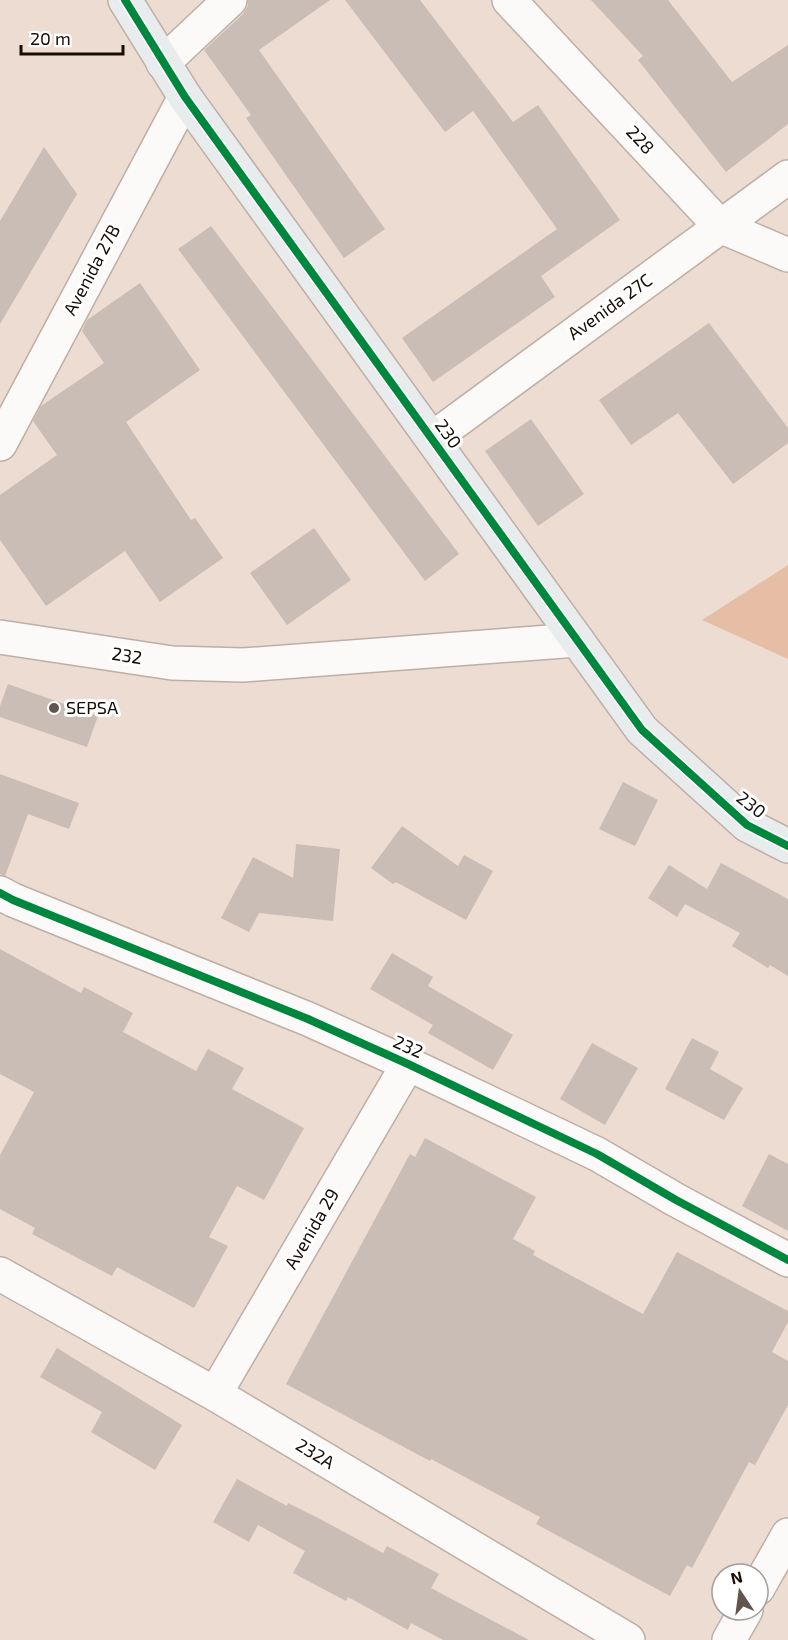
<svg xmlns="http://www.w3.org/2000/svg" width="788" height="1640" font-family="'Exo 2',sans-serif">
  <style>
    .green { fill: #e5bea5 }
    .building { fill: #cabdb5 }
    .lines { fill: none; stroke-linecap: round; stroke-linejoin: round }
    .street-casing { stroke: #bdafa7; stroke-width: 36 }
    .secondary-casing { stroke: #bdafa7; stroke-width: 36 }
    .street { stroke: #fcfaf8; stroke-width: 33 }
    .secondary { stroke: #e9ecec; stroke-width: 33 }
    .cycleway-casing { stroke: #fff; stroke-width: 11 }
    .cycleway { stroke: #00873e; stroke-width: 8 }
    .poi-dot { fill: #62554e; stroke: #fff; stroke-width: 2 }
    .labels { text-anchor: middle; stroke-width: 6; stroke-linejoin: round; paint-order: stroke }
    .street-label { font-size: 18px; fill: #170d07; stroke: #fff }
    .poi-label { font-size: 18px; fill: #170d07; stroke: #fff; text-anchor: start }
  </style>
  <rect width="100%" height="100%" fill="#eddcd1"/>
  <!-- green -->
  <path class="green" d="M 788,565 L 788,659 L 702,620 Z"/>
  <!-- building -->
  <path class="building" d="M 248,0 L 330,0 L 259,50 L 385,229 L 344,258 L 246,118 L 251,115 L 204,50 L 243,14 L 248,6 Z
    M 345,0 L 420,0 L 513,122 L 538,105 L 620,220 L 541,276 L 555,297 L 433,382 L 402,338 L 557,229 L 473,111 L 445,132 Z
    M 591,0 L 668,0 L 732,82 L 788,45 L 788,124 L 726,172 L 638,60 L 643,56 Z
    M 44,147 L 77,194 L 0,324 L 0,221 Z
    M 211,226 L 459,554 L 425,581 L 178,249 Z
    M 140,283 L 200,370 L 126,422 L 191,520 L 195,518 L 223,558 L 160,602 L 125,551 L 46,606 L 0,540 L 0,495 L 57,455 L 33,421 L 41,406 L 104,363 L 82,331 L 87,320 Z
    M 709,323 L 788,428 L 788,443 L 733,484 L 678,413 L 631,445 L 599,400 Z
    M 531,419 L 584,494 L 538,526 L 485,451 Z
    M 314,528 L 351,580 L 287,625 L 250,573 Z
    M 8,684 L 98,716 L 87,747 L 0,717 L 0,706 Z
    M 0,774 L 79,803 L 69,829 L 28,814 L 5,876 L 0,874 Z
    M 623,782 L 658,800 L 635,846 L 599,829 Z
    M 402,826 L 458,866 L 464,855 L 493,871 L 466,920 L 396,882 L 393,884 L 371,868 Z
    M 296,844 L 340,849 L 333,921 L 259,913 L 249,932 L 221,918 L 253,857 L 293,878 Z
    M 721,863 L 788,899 L 788,976 L 770,965 L 768,968 L 732,946 L 740,933 L 685,904 L 677,917 L 648,898 L 669,865 L 707,889 Z
    M 0,949 L 81,993 L 84,987 L 133,1013 L 123,1032 L 196,1071 L 208,1049 L 244,1068 L 232,1089 L 304,1128 L 264,1200 L 237,1186 L 209,1237 L 228,1246 L 194,1308 L 117,1267 L 112,1276 L 32,1234 L 35,1228 L 0,1209 L 0,1155 L 34,1092 L 0,1074 Z
    M 392,953 L 433,977 L 428,986 L 513,1035 L 493,1070 L 428,1033 L 433,1025 L 370,989 Z
    M 692,1038 L 719,1052 L 710,1069 L 743,1088 L 724,1120 L 665,1089 Z
    M 592,1043 L 638,1068 L 605,1125 L 560,1099 Z
    M 425,1138 L 536,1197 L 513,1239 L 535,1251 L 533,1255 L 643,1314 L 677,1252 L 788,1311 L 788,1322 L 772,1352 L 788,1361 L 788,1405 L 755,1465 L 749,1462 L 692,1568 L 687,1565 L 670,1596 L 536,1524 L 540,1517 L 431,1459 L 430,1461 L 286,1384 L 410,1154 L 415,1157 Z
    M 769,1154 L 788,1164 L 788,1231 L 742,1206 Z
    M 57,1348 L 182,1425 L 155,1470 L 91,1432 L 102,1412 L 40,1377 Z
    M 237,1479 L 287,1506 L 288,1503 L 322,1520 L 383,1553 L 387,1546 L 439,1574 L 431,1588 L 529,1640 L 443,1640 L 411,1623 L 408,1630 L 348,1597 L 346,1601 L 293,1573 L 305,1551 L 258,1525 L 249,1542 L 213,1522 Z"/>
  <g class="lines">
    <defs>
      <path id="street" d="M 509,0 L 720,226 L 788,255
        M 163,63 L 230,0
        M 433,438 L 788,177
        M 0,444 L 185,97
        M 0,637 L 172,663 L 243,665 L 577,640
        M 0,893 L 13,900 L 308,1019 L 408,1064 L 597,1154 L 676,1200 L 788,1260
        M 0,1274 L 215,1394 L 628,1640
        M 215,1394 L 408,1064
        M 758,1588 L 788,1535
        M 729,1640 L 746,1610"/>
      <path id="secondary" d="M 125,0 L 185,97 L 642,730 L 747,825 L 788,846"/>
    </defs>
    <!-- street casing -->
    <use href="#street" class="street-casing"/>
    <!-- secondary casing -->
    <use href="#secondary" class="secondary-casing"/>
    <!-- street -->
    <use href="#street" class="street"/>
    <!-- secondary -->
    <use href="#secondary" class="secondary"/>
    <defs>
      <path id="cycleway" d="M 125,0 L 185,97 L 642,730 L 747,825 L 788,846
        M 0,893 L 13,900 L 308,1019 L 408,1064 L 597,1154 L 676,1200 L 788,1260"/>
    </defs>
    <!-- cycleway casing -->
    <use href="#cycleway" class="cycleway-casing"/>
    <!-- cycleway -->
    <use href="#cycleway" class="cycleway"/>
  </g>
  <!-- markers -->
  <circle class="poi-dot" cx="54" cy="708" r="6"/>
  <g class="labels">
    <!-- street labels -->
    <g class="street-label">
      <text transform="translate(640 140) rotate(47)" y="6">228</text>
      <text transform="translate(92 270) rotate(-62)" y="6">Avenida 27B</text>
      <text transform="translate(610 307) rotate(-36)" y="6">Avenida 27C</text>
      <text transform="translate(448 434) rotate(54)" y="6">230</text>
      <text transform="translate(127 656) rotate(9)" y="6">232</text>
      <text transform="translate(751 805) rotate(38)" y="6">230</text>
      <text transform="translate(408 1047) rotate(24)" y="6">232</text>
      <text transform="translate(312 1229) rotate(-60)" y="6">Avenida 29</text>
      <text transform="translate(315 1454) rotate(31)" y="6">232A</text>
    </g>
    <!-- poi labels -->
    <g class="poi-label">
      <text x="66" y="714">SEPSA</text>
    </g>
  </g>
  <!-- north arrow -->
  <g transform="translate(740 1592) rotate(347)"><circle r="28" fill="#ffffff" stroke="#a29e9c" stroke-width="1.5"/>
  <path d="M0-4.5L10 22L0 15L-10 22Z" fill="#62554e"/>
  <text y="-9" font-size="16" font-weight="bold" text-anchor="middle" fill="#170d07">N</text>
  </g>
  <!-- scale -->
  <path d="M21 45v9h102v-9" fill="none" stroke="#170d07" stroke-width="3"/>
  <text x="30" y="45" font-size="18" fill="#170d07" stroke="#ffffff" stroke-width="4.5" paint-order="stroke">20 m</text>
</svg>
